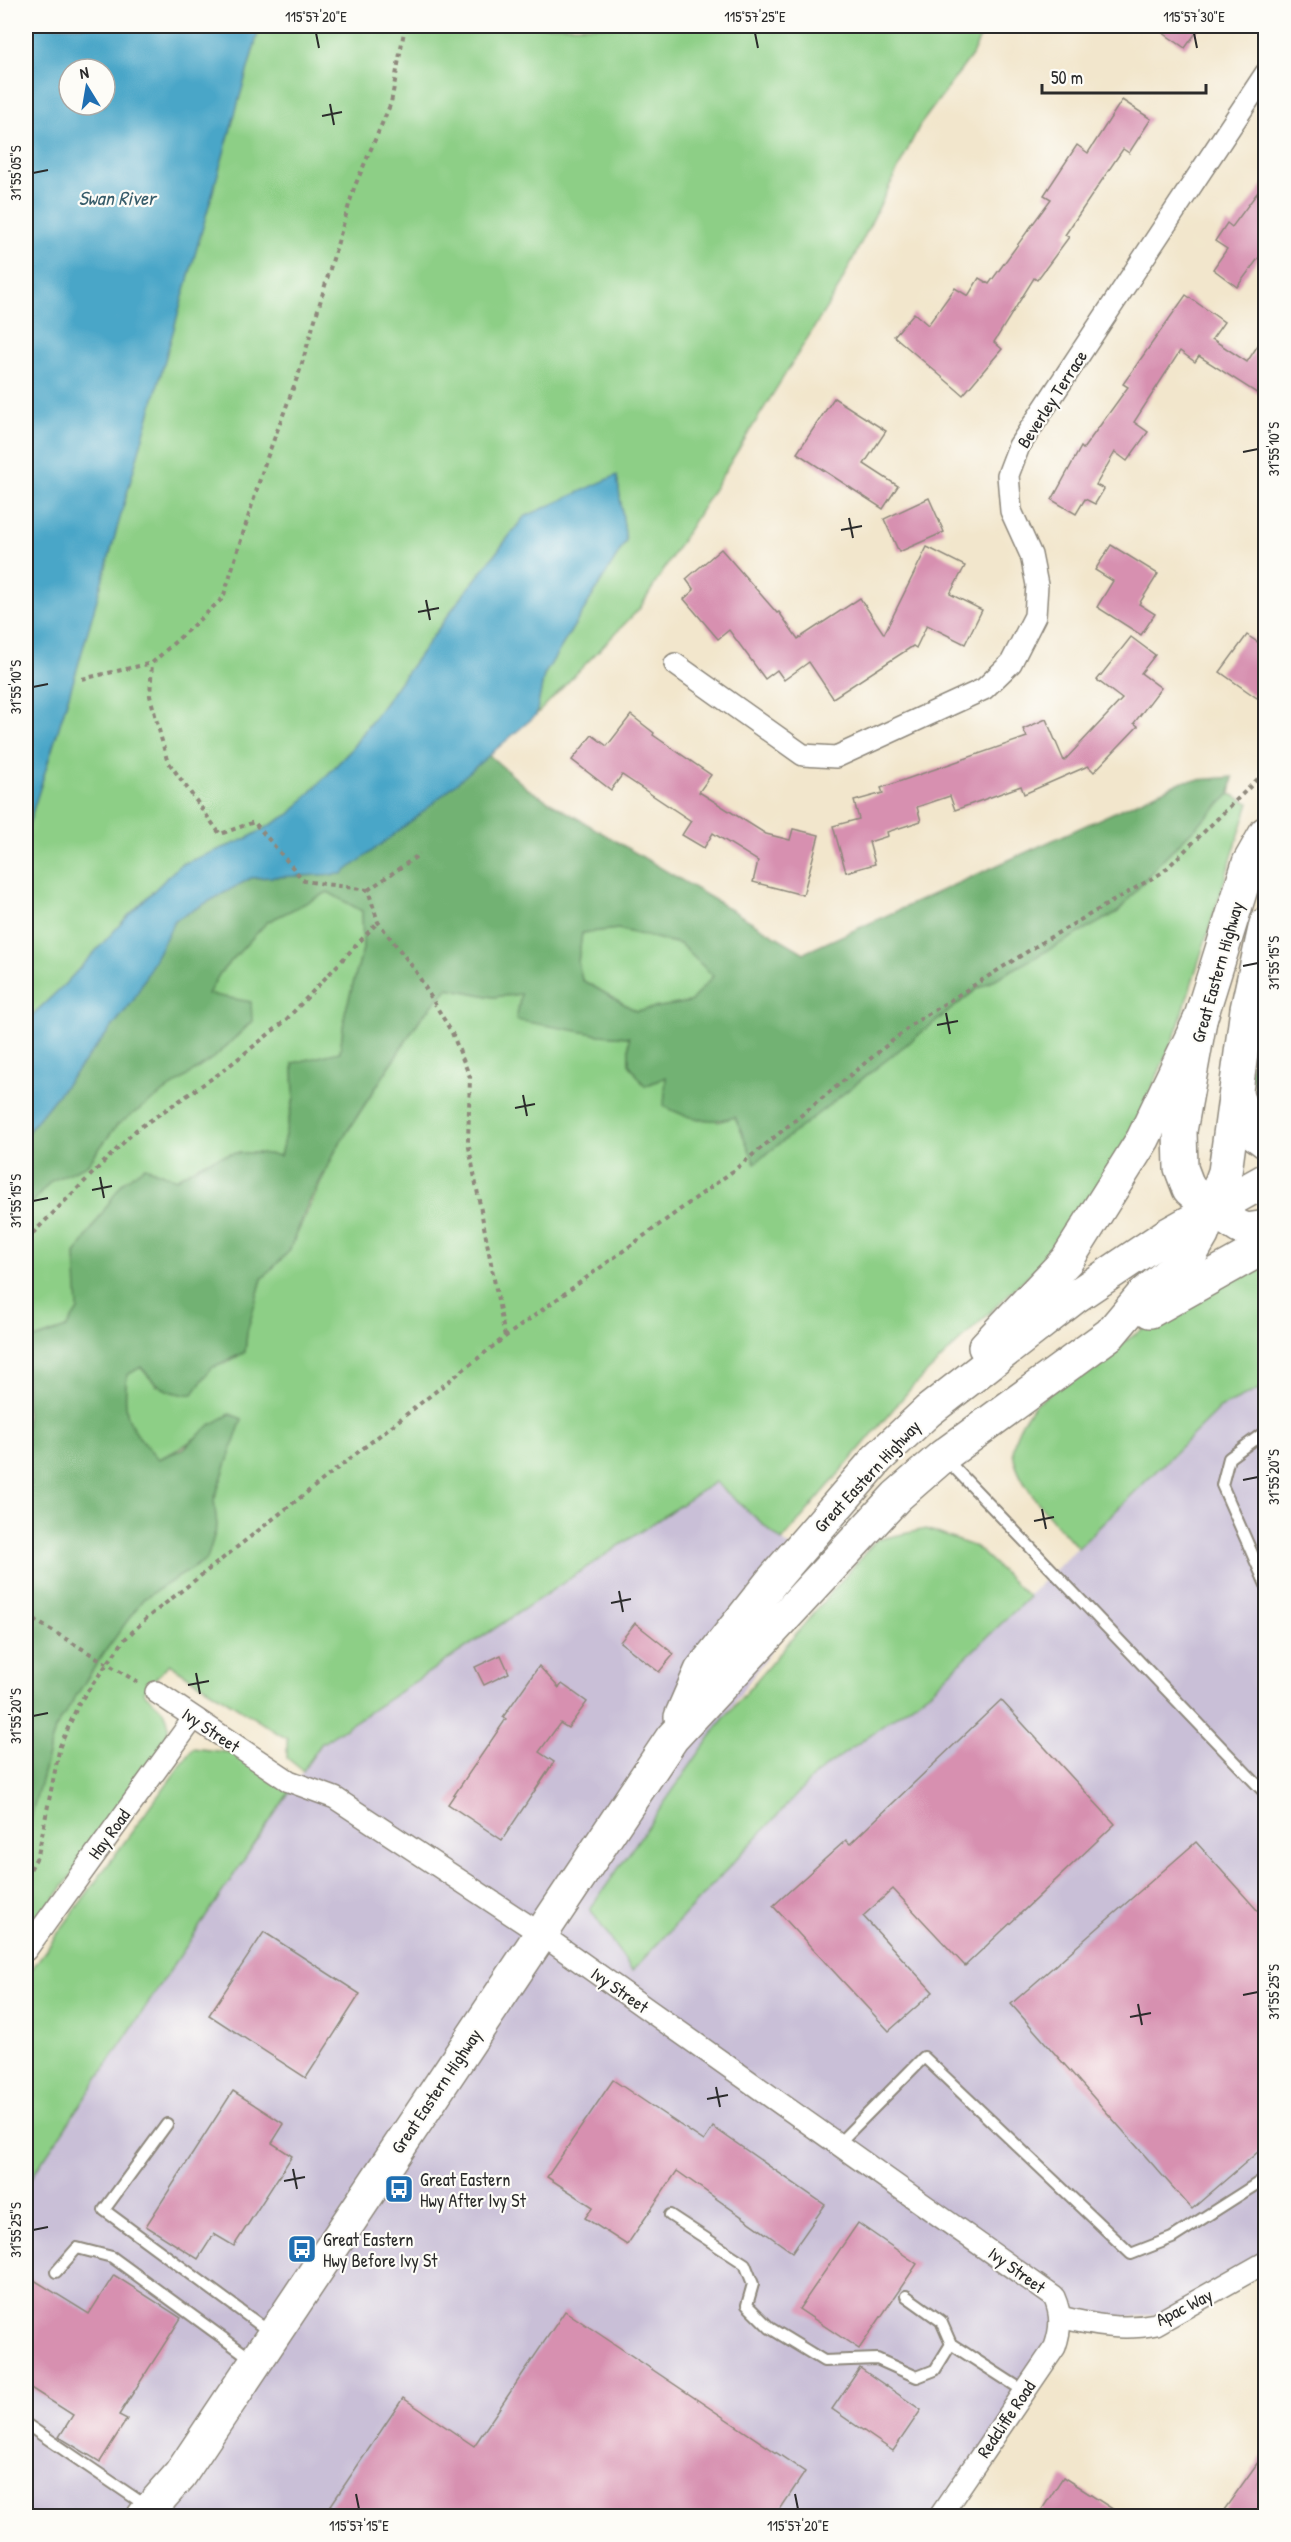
<svg xmlns="http://www.w3.org/2000/svg" width="1291" height="2542" font-family="'Patrick Hand',sans-serif">
	<style>
		.industrial { fill: #c9bfd7 }
		.green { fill: #8dcf86; stroke: #5c7d58; stroke-width: 1.5 }
		.forest { fill: #72b273; stroke: #4e6e4f; stroke-width: 1.5; fill-rule: evenodd }
		.water { fill: #4aa6c8; stroke: #3a687a; stroke-width: 1.5; fill-rule: evenodd }
		.building { fill: #d790b0 }
		.lines { fill: none; stroke-linecap: round; stroke-linejoin: round }
		.service-casing { stroke: #8e887c; stroke-width: 14 }
		.minor-casing { stroke: #8e887c; stroke-width: 24 }
		.trunk-casing { stroke: #8e887c; stroke-width: 36 }
		.path { stroke: #8e887c; stroke-width: 4; stroke-dasharray: 4.5 4.5; stroke-linecap: butt }
		.service { stroke: #fff; stroke-width: 10 }
		.minor { stroke: #fff; stroke-width: 21 }
		.trunk { stroke: #fff; stroke-width: 33 }
		.ticks { fill: none; stroke: #2b2b2b; stroke-width: 2 }
		.labels { text-anchor: middle; dominant-baseline: central; stroke-width: 4.5; stroke-linejoin: round; paint-order: stroke }
		.street-label { font-size: 18px; fill: #2b2b2b; stroke: #fdfcf7 }
		.poi-label { font-size: 18px; fill: #2b2b2b; stroke: #fdfcf7; text-anchor: start }
		.water-label { font-size: 20px; font-style: italic; fill: #375c6a; stroke: #fdfcf7 }
		.neatline { fill: none; stroke: #2b2b2b; stroke-width: 2 }
		.ticks-label { font-size: 15px; text-anchor: middle; fill: #2b2b2b }
	</style>
	<rect width="100%" height="100%" fill="#fdfcf7"/>
	<filter id="ink" filterUnits="userSpaceOnUse"><feTurbulence type="fractalNoise" baseFrequency=".0167" numOctaves="2"/><feDisplacementMap in="SourceGraphic" scale="12" xChannelSelector="R" yChannelSelector="G"/><feConvolveMatrix kernelMatrix="1 2 1 2 8 2 1 2 1" color-interpolation-filters="sRGB"/></filter>
	<filter id="wash" filterUnits="userSpaceOnUse"><feTurbulence type="fractalNoise" baseFrequency=".008" numOctaves="4" result="noise"/><feDisplacementMap in="SourceGraphic" scale="24" xChannelSelector="R" yChannelSelector="G"/><feGaussianBlur stdDeviation="1.35" result="paint"/><feColorMatrix in="noise" values="0 0 0 0 0 0 0 0 0 0 0 0 0 0 0 0 0 1.4 0 .05"/><feComposite in="paint" operator="in"/></filter>
	<g filter="url(#wash)">
		<rect width="100%" height="100%" fill="#f2e6cc"/>
		<polygon class="industrial" points="1265,1386 1265,2262 1179,2312 1083,2322 1060,2332 940,2516 26,2516 26,2186 321,1744 715,1481 823,1576 590,1909 632,1971 816,1774 932,1690 1220,1408"/>
		<g class="green">
			<polygon points="260,26 985,26 972,55 920,125 838,289 640,608 536,715 544,675 626,541 617,476 524,517 457,603 350,751 290,814 246,839 180,865 128,916 65,984 26,1021 26,833 77,669"/>
			<path d="M1230 794 1249 803 1177 1030 1128 1143 1061 1244 912 1387 782 1541 715 1482 321 1744 303 1771 287 1758V1739L169 1664 143 1692C171 1716 173 1718 162 1754L26 1936V1835L55 1729 92 1669 143 1599 207 1559 217 1526 214 1500 242 1419 230 1414C203 1429 187 1448 158 1459 129 1427 122 1419 127 1375L140 1367 157 1386 226 1363 245 1352 247 1330 262 1279 289 1251 337 1148 420 1019 448 988 493 997 521 994 517 1019 600 1035 629 1037V1064L645 1086 666 1077 718 1122 735 1117 755 1162 977 989 1118 912 1160 862Z"/>
			<path d="M328 892 362 911 363 949 345 1013 340 1052 293 1063 294 1098 280 1156C232 1148 216 1154 176 1179L145 1167 75 1254 79 1310 67 1328 26 1342V1210L51 1181 87 1165 117 1125 217 1055 252 1022 207 994 220 973 267 922Z"/>
			<polygon points="618,929 680,944 715,974 691,1002 636,1011 582,980 578,962 582,933"/>
			<path d="M1265 1261V1386L1220 1408 1078 1548C1058 1525 1020 1489 1014 1458 1010 1439 1024 1418 1035 1404L1179 1304Z"/>
			<polygon points="926,1529 976,1547 1029,1597 932,1690 816,1774 632,1971 590,1909 720,1723 876,1540"/>
			<polygon points="193,1748 233,1753 290,1791 26,2186 26,1977"/>
		</g>
		<g class="forest">
			<path d="M489 755 528 789 804 953 1183 781 1233 777 1230 794 1160 862 1118 912 977 989 755 1163 735 1117C708 1124 688 1119 664 1106L666 1077 645 1086 629 1064V1037L600 1035 516 1020 521 994 493 997 448 988 420 1019 337 1147 307 1207 289 1251 262 1279 247 1332 245 1352 211 1368 193 1394C168 1396 156 1385 141 1367L127 1375C122 1419 129 1427 158 1459L183 1449 210 1425 230 1414 242 1419 214 1500 217 1526 207 1559 143 1599 101 1657 55 1729 26 1835V1342L66 1328 78 1310 75 1254 122 1183 145 1167 176 1179C216 1154 232 1148 280 1156L294 1098 293 1063 340 1052 345 1013 363 949 362 911 328 892 267 922 220 973 208 994 251 1002 252 1021 217 1055 117 1125 87 1165 51 1181 26 1210V1134L133 1001 175 920 251 878 342 874ZM618 929 680 944 713 976 690 1002 636 1011 582 980 578 962 582 933Z"/>
			<polygon points="1265,998 1265,1105 1249,1074"/>
		</g>
		<g class="water">
			<path d="M26 26H260L77 669 26 833ZM69 69H105V105H69Z"/>
			<polygon points="617,475 626,541 544,675 536,715 418,816 342,874 251,878 175,920 133,1001 26,1134 26,1021 65,984 128,916 180,865 246,839 290,814 350,751 457,603 524,517"/>
		</g>
		<g id="blocks">
			<g class="building">
				<polygon points="1153,26 1201,26 1185,48"/>
				<polygon points="1122,100 1151,119 1129,153 1123,149 1065,235 1069,237 1037,280 1034,278 994,342 1002,349 963,395 894,336 914,313 928,325 955,288 968,296 979,278 989,284 1051,199 1044,195 1077,145 1088,153"/>
				<polygon points="1266,181 1266,248 1237,287 1213,269 1227,249 1215,241 1227,223 1232,227"/>
				<polygon points="1186,295 1224,322 1212,339 1247,362 1266,333 1266,399 1199,356 1195,362 1180,351 1134,422 1148,432 1127,461 1115,452 1096,485 1104,489 1095,504 1085,499 1076,514 1052,500 1081,447 1083,449 1128,387 1123,384"/>
				<polygon points="834,398 886,431 864,464 898,486 883,509 797,453"/>
				<polygon points="929,498 944,532 899,552 884,519"/>
				<polygon points="1111,545 1158,574 1139,604 1155,614 1141,635 1097,607 1113,581 1095,570"/>
				<polygon points="927,547 965,566 950,594 982,610 965,644 927,625 916,648 913,646 833,698 809,662 784,680 777,670 765,679 729,630 718,639 684,599 694,590 686,579 721,549 777,613 779,612 798,639 860,598 884,634"/>
				<polygon points="1247,635 1266,648 1266,686 1257,698 1220,672"/>
				<polygon points="1131,637 1155,655 1141,673 1161,688 1134,723 1138,726 1094,772 1088,766 1024,794 1021,786 955,810 950,796 917,807 921,821 887,832 888,836 869,842 875,864 846,872 833,826 859,819 854,801 883,793 881,788 1027,737 1023,729 1046,719 1064,761 1122,699 1097,680"/>
				<polygon points="631,715 654,733 653,735 711,775 699,792 766,834 790,840 793,829 819,835 803,895 753,882 758,861 713,833 704,848 682,835 691,821 622,775 611,790 572,760 592,735 607,746"/>
				<polygon points="635,1623 674,1654 659,1672 620,1642"/>
				<polygon points="501,1655 509,1673 484,1685 475,1667"/>
				<polygon points="539,1666 559,1688 562,1684 587,1702 568,1728 560,1723 539,1752 554,1762 502,1840 448,1804 506,1719 503,1717"/>
				<polygon points="1001,1700 1115,1824 965,1966 893,1889 863,1916 933,1992 889,2031 773,1906 846,1840 850,1844"/>
				<polygon points="1196,1842 1266,1920 1266,2145 1192,2209 1011,2004"/>
				<polygon points="264,1932 360,1994 306,2078 209,2015"/>
				<polygon points="613,2080 704,2141 713,2127 825,2205 792,2252 677,2171 627,2245 585,2218 593,2207 547,2177"/>
				<polygon points="233,2091 284,2124 272,2143 292,2156 234,2246 214,2234 198,2259 146,2226"/>
				<polygon points="858,2223 917,2264 859,2349 799,2309"/>
				<polygon points="26,2275 89,2314 114,2275 181,2318 119,2415 127,2419 100,2462 59,2437 73,2415 26,2385"/>
				<polygon points="565,2311 805,2472 775,2517 323,2517 403,2398 474,2446"/>
				<polygon points="860,2368 921,2410 893,2451 832,2409"/>
				<polygon points="1266,2451 1266,2517 1219,2517"/>
				<polygon points="1063,2477 1125,2517 1037,2517"/>
			</g>
		</g>
	</g>
	<g filter="url(#ink)">
		<use href="#blocks" fill-opacity="0" stroke="#8e887c" stroke-width="1.5"/>
		<g class="lines">
			<g class="service-casing">
				<g id="service">
					<polyline points="1266,1431 1229,1458 1222,1485 1266,1585"/>
					<polyline points="945,1458 1266,1794"/>
					<polyline points="167,2124 104,2210 271,2333"/>
					<polyline points="839,2143 924,2057 1131,2254 1172,2238 1266,2178"/>
					<polyline points="670,2215 745,2264 753,2284 747,2305 770,2328 824,2361 877,2359 917,2377 935,2370 951,2344"/>
					<polyline points="56,2272 77,2248 112,2257 253,2360"/>
					<polyline points="906,2296 941,2321 951,2344 1024,2391"/>
					<polyline points="26,2424 148,2507"/>
				</g>
			</g>
			<g class="minor-casing">
				<g id="minor">
					<polyline points="675,664 803,755 836,757 984,689 1011,663 1035,616 1037,585 1031,555 1011,511 1008,475 1019,446 1266,73"/>
					<path d="M156 1692 289 1781 335 1798 541 1934 1054 2297C1062 2315 1061 2329 1055 2347L940 2516"/>
					<polyline points="26,1950 193,1719"/>
					<path d="M1060 2317C1093 2325 1123 2331 1156 2324L1266 2262"/>
				</g>
			</g>
			<g class="trunk-casing">
				<g id="trunk">
					<polyline points="1266,833 1249,863 1200,1020 1180,1131 1181,1168 1189,1189 1213,1210 1239,1227 1247,1230 1266,1227"/>
					<polyline points="1236,1095 1249,1129 1266,1142"/>
					<polyline points="1150,1311 1266,1246"/>
					<polyline points="985,1347 1067,1260 1143,1139 1200,1020"/>
					<polyline points="681,1717 701,1671 772,1581 877,1459 928,1411 1076,1296 1167,1235 1266,1180"/>
					<polyline points="144,2516 180,2475 672,1738 897,1496 943,1456 1110,1334 1141,1297 1191,1254 1202,1235 1225,1172 1247,1009 1266,924"/>
				</g>
			</g>
			<g class="path">
				<polyline points="405,26 391,103 354,188 300,370 265,463 223,598 152,663 150,696 167,760 220,834 254,822 304,881 368,890 378,922 415,970 452,1033 470,1077 468,1142 505,1337"/>
				<polyline points="82,679 152,663"/>
				<polyline points="368,890 420,854"/>
				<polyline points="26,1240 136,1130 220,1073 284,1022 378,922"/>
				<polyline points="26,1615 139,1683"/>
				<polyline points="26,1877 38,1855 60,1746 79,1703 125,1639 148,1617 505,1337 733,1171 914,1023 1049,938 1163,872 1266,771"/>
			</g>
			<use href="#service" class="service"/>
			<use href="#minor" class="minor"/>
			<use href="#trunk" class="trunk"/>
		</g>
	</g>
	<path class="ticks" d="M316 33 319 48M755 33 758 48M1194 33 1197 48M330 104 334 125M322 116 342 112M33 173 48 170M1243 452 1258 449M849 518 853 538M841 530 862 526M426 600 430 620M418 612 439 608M33 687 48 684M1243 966 1258 963M946 1013 950 1034M937 1025 958 1021M523 1095 527 1116M515 1108 535 1104M100 1177 104 1198M92 1190 112 1186M33 1201 48 1198M1243 1480 1258 1477M1042 1509 1046 1529M1034 1521 1054 1517M619 1591 623 1612M611 1603 631 1599M196 1673 200 1694M188 1685 209 1681M33 1716 48 1713M1243 1995 1258 1992M1138 2004 1142 2025M1130 2017 1151 2013M716 2087 720 2107M707 2099 728 2095M293 2169 297 2189M284 2181 305 2177M33 2230 48 2227M356 2494 359 2509M795 2494 798 2509"/>
	<defs>
		<g id="bus-square" transform="scale(1.5)"><rect x="-9" y="-9" width="18" height="18" rx="4" fill="#1f6fb2" stroke="#fdfcf7"/><path d="M-5-6H5V4H4V6H2V4H-2V6H-4V4H-5ZM-3.5-4V0h7V-4ZM-3.5 1.2v1.5H-2V1.2ZM2 1.2v1.5H3.5V1.2Z" fill="#fff"/></g>
	</defs>
	<g fill-rule="evenodd">
		<use href="#bus-square" x="399" y="2189"/>
		<use href="#bus-square" x="302" y="2249"/>
	</g>
	<g class="labels">
		<g class="street-label">
			<text transform="translate(1052 399) rotate(-57)">Beverley Terrace</text>
			<text transform="translate(1217 972) rotate(-74)">Great Eastern Highway</text>
			<text transform="translate(867 1476) rotate(-47)">Great Eastern Highway</text>
			<text transform="translate(211 1730) rotate(34)">Ivy Street</text>
			<text transform="translate(109 1834) rotate(-54)">Hay Road</text>
			<text transform="translate(620 1990) rotate(35)">Ivy Street</text>
			<text transform="translate(436 2091) rotate(-56)">Great Eastern Highway</text>
			<text transform="translate(1017 2270) rotate(36)">Ivy Street</text>
			<text transform="translate(1184 2307) rotate(-27)">Apac Way</text>
			<text transform="translate(1006 2419) rotate(-56)">Redcliffe Road</text>
		</g>
		<g class="poi-label">
			<text x="420" y="2179">Great Eastern<tspan x="420" dy="21">Hwy After Ivy St</tspan></text>
			<text x="323" y="2239">Great Eastern<tspan x="323" dy="21">Hwy Before Ivy St</tspan></text>
		</g>
		<g class="water-label">
			<text x="117" y="197">Swan River</text>
		</g>
	</g>
	<rect width="1291" height="2542" fill="none" stroke="#fdfcf7" stroke-width="66"/>
	<g transform="translate(87 87) rotate(349)"><circle r="28" fill="#fdfcf7" stroke="#a9a8a5" stroke-width="1.5"/>
	<path d="M0-4.5L10 22L0 15L-10 22Z" fill="#1f6fb2"/>
	<text y="-9" font-size="16" font-weight="bold" text-anchor="middle" fill="#2b2b2b">N</text>
	</g>
	<path d="M1042 84v9h164v-9" fill="none" stroke="#2b2b2b" stroke-width="3"/>
	<text x="1051" y="84" font-size="18" fill="#2b2b2b" stroke="#fdfcf7" stroke-width="4.5" paint-order="stroke">50 m</text>
	<rect x="33" y="33" width="1225" height="2476" class="neatline"/>
	<g class="ticks-label">
		<text x="316" y="22">115°57'20"E</text>
		<text x="755" y="22">115°57'25"E</text>
		<text x="1194" y="22">115°57'30"E</text>
		<text transform="translate(16 173) rotate(-90)" y="5">31°55'05"S</text>
		<text transform="translate(1274 449) rotate(-90)" y="5">31°55'10"S</text>
		<text transform="translate(16 687) rotate(-90)" y="5">31°55'10"S</text>
		<text transform="translate(1274 963) rotate(-90)" y="5">31°55'15"S</text>
		<text transform="translate(16 1201) rotate(-90)" y="5">31°55'15"S</text>
		<text transform="translate(1274 1477) rotate(-90)" y="5">31°55'20"S</text>
		<text transform="translate(16 1716) rotate(-90)" y="5">31°55'20"S</text>
		<text transform="translate(1274 1992) rotate(-90)" y="5">31°55'25"S</text>
		<text transform="translate(16 2230) rotate(-90)" y="5">31°55'25"S</text>
		<text x="359" y="2531">115°57'15"E</text>
		<text x="798" y="2531">115°57'20"E</text>
	</g>
</svg>
